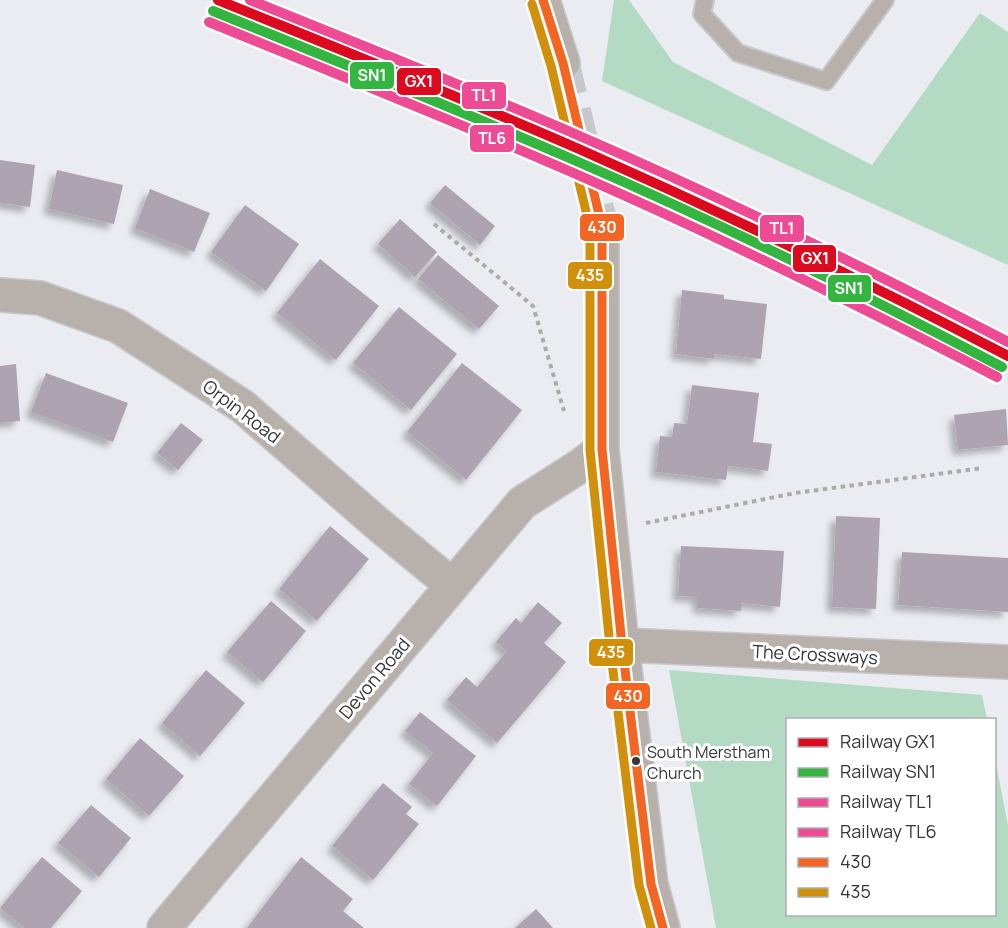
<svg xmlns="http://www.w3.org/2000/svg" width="1008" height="928" font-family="Manrope,sans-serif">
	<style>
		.green { fill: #b3dac3 }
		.building { fill: #ada3b1; filter: url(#shadow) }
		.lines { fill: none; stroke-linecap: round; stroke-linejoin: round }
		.tertiary-tunnel { stroke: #c7c8cd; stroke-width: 33; stroke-dasharray: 33 16; stroke-linecap: butt }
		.service-casing { stroke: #c7c8cc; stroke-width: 20 }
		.minor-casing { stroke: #c7c8cc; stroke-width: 36 }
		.tertiary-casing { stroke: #c7c8cc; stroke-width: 36 }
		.path { stroke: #afaaa6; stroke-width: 4; stroke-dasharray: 4.5 4.5; stroke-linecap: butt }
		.service { stroke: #b8b0aa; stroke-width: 16 }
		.minor { stroke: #b8b0aa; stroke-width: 33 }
		.tertiary { stroke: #b8b0aa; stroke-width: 33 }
		.bus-1-casing { stroke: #fff; stroke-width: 14 }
		.bus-2-casing { stroke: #fff; stroke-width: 14 }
		.bus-1 { stroke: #f26522; stroke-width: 9 }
		.bus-2 { stroke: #d0900c; stroke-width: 9 }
		.rail-1-casing { stroke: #fff; stroke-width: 15 }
		.rail-2-casing { stroke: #fff; stroke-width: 15 }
		.rail-3-casing { stroke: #fff; stroke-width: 15 }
		.rail-4-casing { stroke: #fff; stroke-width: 15 }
		.rail-1 { stroke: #dc0a1e; stroke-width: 10 }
		.rail-2 { stroke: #33b540; stroke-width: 10 }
		.rail-3 { stroke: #ee4b95; stroke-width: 10 }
		.rail-4 { stroke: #ee4b95; stroke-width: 10 }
		.bus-dot { fill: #35363a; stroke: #fff; stroke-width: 2 }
		.labels { text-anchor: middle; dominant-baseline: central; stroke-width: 6; stroke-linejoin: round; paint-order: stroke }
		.bus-label { font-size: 16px; fill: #35363a; stroke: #fff; text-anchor: start }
		.street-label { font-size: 18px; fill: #35363a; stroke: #fff }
		.line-badge { stroke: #fff; stroke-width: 2 }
		.badge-label { font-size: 16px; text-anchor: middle; font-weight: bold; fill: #fff }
	</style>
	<defs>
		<filter id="shadow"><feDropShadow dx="-5.5" dy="5.5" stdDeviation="3" flood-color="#0004"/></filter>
	</defs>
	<rect width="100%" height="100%" fill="#ebecf2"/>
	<g class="green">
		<polygon points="614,0 629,0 673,62 872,165 980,13 1008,32 1008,265 602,81"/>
		<polygon points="669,670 982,695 987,719 788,720 788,914 994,914 995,758 1008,826 1008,928 716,928"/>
	</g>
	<g class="building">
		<polygon points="0,160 35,165 30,207 0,203"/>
		<polygon points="57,170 123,185 114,224 49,209"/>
		<polygon points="445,185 495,226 480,245 430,203"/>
		<polygon points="150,189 210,213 194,252 135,228"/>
		<polygon points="245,205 299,244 266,291 211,252"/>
		<polygon points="400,219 437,252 415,277 378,244"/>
		<polygon points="438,255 499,306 479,329 418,279"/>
		<polygon points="320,259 379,306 336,360 277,313"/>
		<polygon points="682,290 724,295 724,299 767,304 761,359 714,354 714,359 676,354"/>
		<polygon points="399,307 457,354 411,410 353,363"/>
		<polygon points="462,363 522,410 466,480 407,432"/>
		<polygon points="16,364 20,421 0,423 0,366"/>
		<polygon points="46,373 128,403 113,442 31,412"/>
		<polygon points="692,385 759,393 753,442 772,444 768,471 728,466 726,480 656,472 660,436 672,437 674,423 687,424"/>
		<polygon points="1006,409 1008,445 958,450 954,415"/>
		<polygon points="181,423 203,440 178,470 157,453"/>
		<polygon points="836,516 880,518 876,609 832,607"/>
		<polygon points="330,526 369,559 317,621 279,589"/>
		<polygon points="681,546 784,551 780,607 741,603 741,611 698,608 698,597 678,596"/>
		<polygon points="902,552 1008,558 1008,612 898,605"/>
		<polygon points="271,601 306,631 263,682 227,652"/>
		<polygon points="538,602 562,623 544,643 566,662 497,743 447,700 466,677 477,687 507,651 496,642 516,618 521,623"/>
		<polygon points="206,670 245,703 200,756 162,723"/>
		<polygon points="420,712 476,756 437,806 409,784 433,753 405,731"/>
		<polygon points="140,738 184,776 149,816 106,779"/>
		<polygon points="383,783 412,807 406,814 419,824 373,880 332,846"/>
		<polygon points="91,805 131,838 99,877 58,843"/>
		<polygon points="42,857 82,891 51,928 24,928 0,908"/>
		<polygon points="301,857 353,899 343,911 364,928 247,928"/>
		<polygon points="536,909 553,928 515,928"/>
	</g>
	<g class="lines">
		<polyline class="tertiary-tunnel" points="563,63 602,227"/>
		<g class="service-casing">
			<polyline id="service" points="705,0 702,14 738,53 826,81 885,0"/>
		</g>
		<g class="minor-casing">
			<g id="minor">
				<polyline points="0,295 40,298 118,326 242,406 379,525 452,585"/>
				<polyline points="622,645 1008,662"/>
				<polyline points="164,928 522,503 580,466 602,449"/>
			</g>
		</g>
		<g class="tertiary-casing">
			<g id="tertiary">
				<polyline points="543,0 563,63"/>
				<polyline points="602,227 602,449 622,645 651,884 663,928"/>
			</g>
		</g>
		<g class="path">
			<polyline points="434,224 533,306 564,411"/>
			<polyline points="646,523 795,493 983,468"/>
		</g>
		<use href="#service" class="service"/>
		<use href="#minor" class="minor"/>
		<use href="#tertiary" class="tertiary"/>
		<g class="bus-1-casing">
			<polyline id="bus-1" points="543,0 563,63 602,227 602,449 622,645 651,884 663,928"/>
		</g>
		<g class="bus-2-casing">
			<polyline id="bus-2" points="532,4 551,66 590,228 590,450 610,646 639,885 651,928"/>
		</g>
		<use href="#bus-1" class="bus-1"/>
		<use href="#bus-2" class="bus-2"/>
		<g class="rail-1-casing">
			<path id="rail-1" d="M218 0C339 49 460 97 579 149 724 213 867 282 1008 356"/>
		</g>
		<g class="rail-2-casing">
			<path id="rail-2" d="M213 11C334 60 455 108 574 160 719 223 862 293 1002 367"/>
		</g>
		<g class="rail-3-casing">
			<path id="rail-3" d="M250 0C361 45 472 89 582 137 727 200 868 269 1008 342"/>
		</g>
		<g class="rail-4-casing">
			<path id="rail-4" d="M209 22C329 71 450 119 569 171 714 234 856 304 997 377"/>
		</g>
		<use href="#rail-1" class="rail-1"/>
		<use href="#rail-2" class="rail-2"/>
		<use href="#rail-3" class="rail-3"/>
		<use href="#rail-4" class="rail-4"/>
	</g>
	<circle class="bus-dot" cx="636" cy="761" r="5"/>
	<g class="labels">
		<g class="bus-label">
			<text x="647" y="752">South Merstham<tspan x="647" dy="21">Church</tspan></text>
		</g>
		<g class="street-label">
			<text transform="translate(242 411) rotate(37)">Orpin Road</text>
			<text transform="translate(815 654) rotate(3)">The Crossways</text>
			<text transform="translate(374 678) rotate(-50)">Devon Road</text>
		</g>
	</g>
	<g class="line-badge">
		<rect x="349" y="61" width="46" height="29" rx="6" fill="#33b540"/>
		<rect x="396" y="67" width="46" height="29" rx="6" fill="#dc0a1e"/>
		<rect x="461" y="81" width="46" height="29" rx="6" fill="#ee4b95"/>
		<rect x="469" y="124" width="46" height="29" rx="6" fill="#ee4b95"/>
		<rect x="579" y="213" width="46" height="29" rx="6" fill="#f26522"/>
		<rect x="759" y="214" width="46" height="29" rx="6" fill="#ee4b95"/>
		<rect x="792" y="244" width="45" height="29" rx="6" fill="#dc0a1e"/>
		<rect x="567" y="261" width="46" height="29" rx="6" fill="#d0900c"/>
		<rect x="827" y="274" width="45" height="29" rx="6" fill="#33b540"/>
		<rect x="588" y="638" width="46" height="29" rx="6" fill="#d0900c"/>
		<rect x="605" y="682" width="46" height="28" rx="6" fill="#f26522"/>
	</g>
	<g class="badge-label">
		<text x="372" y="81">SN1</text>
		<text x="419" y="87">GX1</text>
		<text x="484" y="101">TL1</text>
		<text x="492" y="144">TL6</text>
		<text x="602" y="233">430</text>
		<text x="782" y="234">TL1</text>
		<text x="815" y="264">GX1</text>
		<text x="590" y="281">435</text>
		<text x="849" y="294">SN1</text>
		<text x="611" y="658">435</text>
		<text x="628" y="702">430</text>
	</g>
	<rect x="786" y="718" width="210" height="198" fill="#ffffff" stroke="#aeafb0" stroke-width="1.5"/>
	<rect x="798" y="738" width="30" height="9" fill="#dc0a1e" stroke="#aeafb0" stroke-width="1.5"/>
	<text x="840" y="748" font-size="18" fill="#35363a">Railway GX1</text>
	<rect x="798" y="768" width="30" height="9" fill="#33b540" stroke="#aeafb0" stroke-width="1.5"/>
	<text x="840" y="778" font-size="18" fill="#35363a">Railway SN1</text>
	<rect x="798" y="798" width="30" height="9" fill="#ee4b95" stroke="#aeafb0" stroke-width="1.5"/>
	<text x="840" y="808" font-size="18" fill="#35363a">Railway TL1</text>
	<rect x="798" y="828" width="30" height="9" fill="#ee4b95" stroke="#aeafb0" stroke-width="1.5"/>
	<text x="840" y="838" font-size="18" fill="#35363a">Railway TL6</text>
	<rect x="798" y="858" width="30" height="9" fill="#f26522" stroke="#aeafb0" stroke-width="1.5"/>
	<text x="840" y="868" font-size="18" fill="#35363a">430</text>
	<rect x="798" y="888" width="30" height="9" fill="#d0900c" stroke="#aeafb0" stroke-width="1.5"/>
	<text x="840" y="898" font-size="18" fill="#35363a">435</text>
</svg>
